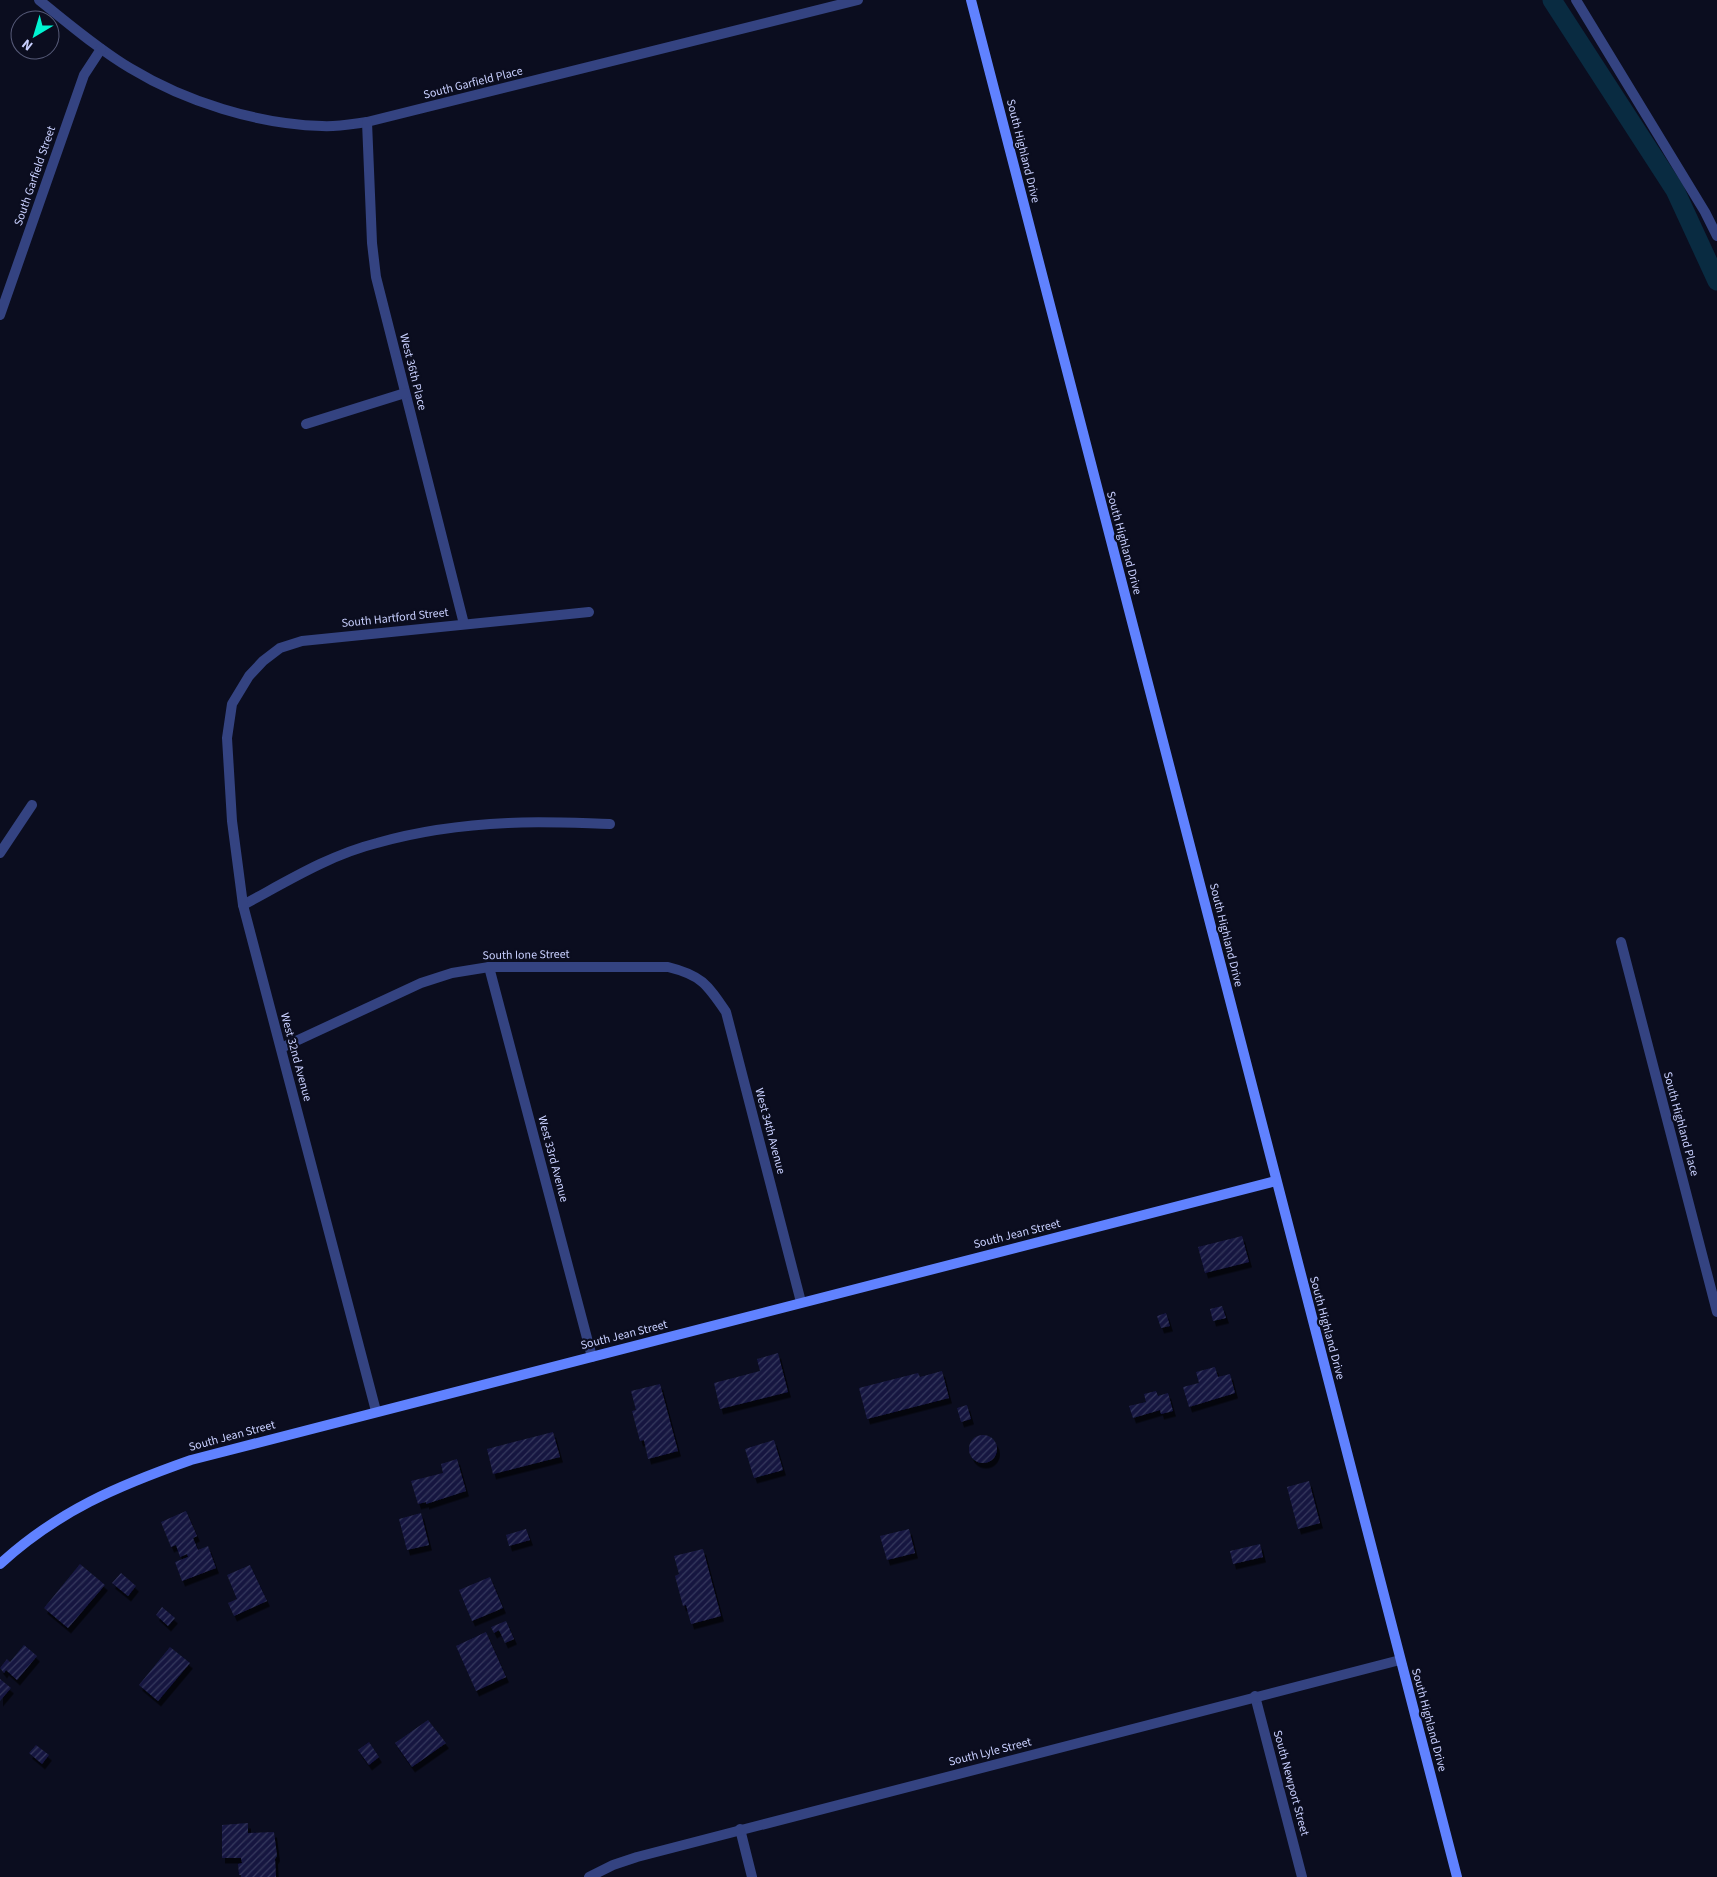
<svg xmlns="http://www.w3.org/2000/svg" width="1717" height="1877" font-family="'Source Sans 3',sans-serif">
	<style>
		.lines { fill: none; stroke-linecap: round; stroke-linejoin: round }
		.canal { stroke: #092b41; stroke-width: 19 }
		.building { fill: url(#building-hatch); filter: url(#shadow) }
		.lane { stroke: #344381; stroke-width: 10 }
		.street { stroke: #344381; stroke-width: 10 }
		.secondary { stroke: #6082ff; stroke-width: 10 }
		.labels { text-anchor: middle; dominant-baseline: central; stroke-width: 4.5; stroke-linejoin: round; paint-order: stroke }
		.street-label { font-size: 12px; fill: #c9d0ff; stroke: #0b0d1f }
	</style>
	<defs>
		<pattern id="building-hatch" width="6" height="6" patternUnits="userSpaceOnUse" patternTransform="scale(1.25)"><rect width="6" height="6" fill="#171841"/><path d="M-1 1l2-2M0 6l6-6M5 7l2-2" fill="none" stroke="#37395e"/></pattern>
		<filter id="shadow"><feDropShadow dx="3" dy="5.5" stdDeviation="0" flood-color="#0009"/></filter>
	</defs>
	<rect width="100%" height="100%" fill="#0b0d1f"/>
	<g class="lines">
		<polyline class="canal" points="1552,0 1675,190 1717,281"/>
	</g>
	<g class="building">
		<polygon points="1242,1236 1249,1262 1205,1273 1198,1247"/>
		<polygon points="1222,1306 1226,1318 1213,1321 1210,1309"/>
		<polygon points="1166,1313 1170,1326 1161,1328 1157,1316"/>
		<polygon points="778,1353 788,1392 720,1409 714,1383 760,1371 757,1359"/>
		<polygon points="1215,1367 1218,1377 1230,1374 1235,1393 1189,1407 1183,1387 1199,1383 1196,1372"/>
		<polygon points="942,1371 949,1398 867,1419 859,1388 918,1373 920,1377"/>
		<polygon points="660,1384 678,1451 648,1459 644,1440 640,1441 632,1411 636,1410 631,1391"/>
		<polygon points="1156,1391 1158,1396 1168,1393 1173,1411 1161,1414 1160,1410 1133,1418 1129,1406 1146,1402 1144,1394"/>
		<polygon points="967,1405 971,1419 961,1422 957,1408"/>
		<polygon points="553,1432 560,1457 493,1474 487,1449"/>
		<circle cx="983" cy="1449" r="14"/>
		<polygon points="774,1440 783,1470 754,1478 745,1449"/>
		<polygon points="457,1459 466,1491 426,1504 426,1502 418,1504 411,1481 443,1473 441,1464"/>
		<polygon points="1309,1481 1320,1523 1298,1529 1287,1487"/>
		<polygon points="186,1511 197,1536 193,1538 198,1550 208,1546 216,1568 182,1581 175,1562 188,1557 187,1554 180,1557 176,1545 171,1547 161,1522"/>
		<polygon points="421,1513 429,1545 407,1550 399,1519"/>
		<polygon points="526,1529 530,1540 509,1546 506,1535"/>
		<polygon points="909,1529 915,1553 887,1560 880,1536"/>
		<polygon points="1260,1544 1263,1557 1233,1564 1230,1551"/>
		<polygon points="703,1549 721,1616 691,1624 686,1605 683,1606 675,1576 679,1574 674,1556"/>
		<polygon points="80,1564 105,1585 68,1628 44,1608"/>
		<polygon points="250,1565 267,1601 234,1616 228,1603 237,1599 227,1575"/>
		<polygon points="121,1573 136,1586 128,1596 112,1583"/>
		<polygon points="490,1577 503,1608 472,1621 459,1590"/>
		<polygon points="162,1607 175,1618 168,1626 156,1615"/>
		<polygon points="506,1621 514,1639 505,1643 499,1630 494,1633 491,1627"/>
		<polygon points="486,1632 506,1677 476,1691 456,1646"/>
		<polygon points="24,1645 37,1656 17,1680 6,1670 4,1673 0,1668 7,1659 10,1662"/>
		<polygon points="170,1647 190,1663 158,1701 139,1685"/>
		<polygon points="0,1679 11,1688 0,1701"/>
		<polygon points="428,1720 446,1743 412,1767 395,1743"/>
		<polygon points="369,1742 379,1757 369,1765 358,1750"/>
		<polygon points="36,1745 49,1755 42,1764 29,1753"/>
		<polygon points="248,1823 248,1833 274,1832 277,1856 275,1859 276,1877 241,1877 241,1875 239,1875 238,1864 242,1863 241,1858 222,1858 222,1825"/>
	</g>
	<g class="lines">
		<polyline class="lane" points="1576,0 1705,212 1717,236"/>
		<g class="street">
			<path d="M39 0C68 23 98 49 130 68 186 102 257 124 322 126 336 127 352 124 367 122L858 0"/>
			<polyline points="367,122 372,243 376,277 464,624"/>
			<polyline points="0,315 84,75 101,49"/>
			<polyline points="306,424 405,393"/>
			<polyline points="0,853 32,805"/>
			<path d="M243 905C286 882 329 855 377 843 419 831 464 825 508 823 542 821 576 823 610 824"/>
			<polyline points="1621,942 1717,1312"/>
			<polyline points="489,967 592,1357"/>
			<path d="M281 1048 421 983 452 973 489 967H668C701 975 707 984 726 1012L801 1302"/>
			<polyline points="376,1411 243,905 232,821 227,738 232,704 249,676 263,661 280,648 302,641 589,612"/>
			<polyline points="1255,1696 1302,1877"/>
			<polyline points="740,1829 752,1877"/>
			<polyline points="589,1877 613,1865 637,1857 1400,1660"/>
		</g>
		<g class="secondary">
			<polyline points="971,0 1457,1877"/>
			<path d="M0 1564C58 1511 117 1486 191 1460L1276 1181"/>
		</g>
	</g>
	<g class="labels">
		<g class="street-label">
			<text transform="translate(473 83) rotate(-14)">South Garfield Place</text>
			<text transform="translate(1023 151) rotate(76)">South Highland Drive</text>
			<text transform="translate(35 176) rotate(-71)">South Garfield Street</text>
			<text transform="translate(413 372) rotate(76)">West 36th Place</text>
			<text transform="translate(1124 543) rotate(75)">South Highland Drive</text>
			<text transform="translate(395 618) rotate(-6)">South Hartford Street</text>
			<text transform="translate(1226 935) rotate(76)">South Highland Drive</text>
			<text transform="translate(526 955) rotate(-1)">South Ione Street</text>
			<text transform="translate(296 1057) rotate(75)">West 32nd Avenue</text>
			<text transform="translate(1681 1124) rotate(75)">South Highland Place</text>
			<text transform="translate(770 1131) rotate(75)">West 34th Avenue</text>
			<text transform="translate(553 1159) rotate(75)">West 33rd Avenue</text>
			<text transform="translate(1017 1234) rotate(-14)">South Jean Street</text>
			<text transform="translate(1327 1328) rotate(75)">South Highland Drive</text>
			<text transform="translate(624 1335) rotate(-14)">South Jean Street</text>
			<text transform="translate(232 1436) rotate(-15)">South Jean Street</text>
			<text transform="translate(1429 1720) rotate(75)">South Highland Drive</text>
			<text transform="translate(990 1752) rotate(-14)">South Lyle Street</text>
			<text transform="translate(1291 1783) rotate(75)">South Newport Street</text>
		</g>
	</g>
	<g transform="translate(35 35) rotate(218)"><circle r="24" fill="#0b0d1f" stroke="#575b79"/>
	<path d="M0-4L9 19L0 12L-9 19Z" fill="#00f4d2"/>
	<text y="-8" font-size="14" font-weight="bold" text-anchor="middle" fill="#c9d0ff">N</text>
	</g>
</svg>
